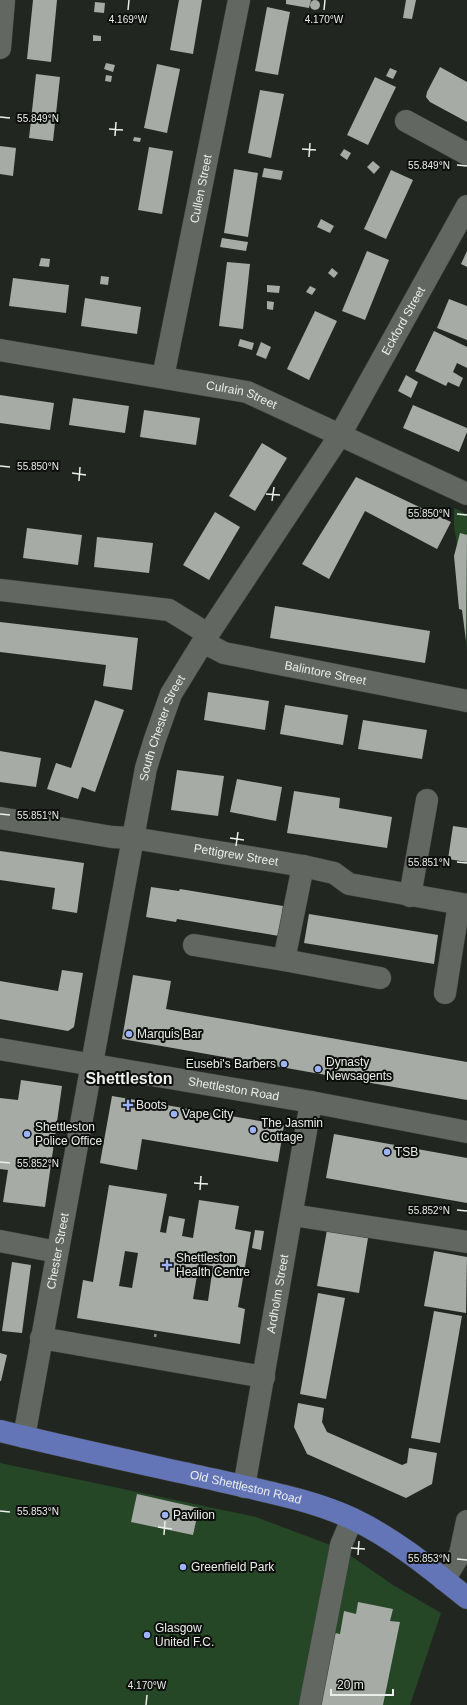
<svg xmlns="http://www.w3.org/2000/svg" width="467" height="1705" font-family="Arial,sans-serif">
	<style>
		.green { fill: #254726 }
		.building { fill: #a6aba6; fill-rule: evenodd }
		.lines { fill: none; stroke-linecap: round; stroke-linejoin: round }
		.minor-casing { stroke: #3c403c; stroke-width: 23 }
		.major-casing { stroke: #3c403c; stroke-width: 23 }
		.path { stroke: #8d908c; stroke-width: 2.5; stroke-dasharray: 3 3; stroke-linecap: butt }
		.minor { stroke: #626762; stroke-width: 22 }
		.major { stroke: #6375b7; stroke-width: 22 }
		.ticks { fill: none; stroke: #ebeeeb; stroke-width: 1.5 }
		.poi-dot { fill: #9db4fd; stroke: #0c0e0c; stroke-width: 1.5 }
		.labels { text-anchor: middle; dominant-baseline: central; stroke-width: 4; stroke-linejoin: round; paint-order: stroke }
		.street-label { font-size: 12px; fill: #ebeeeb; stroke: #0c0e0c }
		.poi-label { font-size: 12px; fill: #ebeeeb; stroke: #0c0e0c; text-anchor: start }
		.district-label { font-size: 16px; font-weight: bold; fill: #ebeeeb; stroke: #0c0e0c }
		.ticks-label { font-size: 10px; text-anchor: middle; fill: #ebeeeb; stroke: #0c0e0c; stroke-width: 4; stroke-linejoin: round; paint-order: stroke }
	</style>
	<rect width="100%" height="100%" fill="#222621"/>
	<g class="green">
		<polygon points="454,508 467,514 467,650 457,545 454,526"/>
		<polygon points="0,1463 256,1517 341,1549 393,1585 441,1613 410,1705 0,1705"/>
	</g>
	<g class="building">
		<polygon points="33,0 57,0 51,62 27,59"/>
		<polygon points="179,0 202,0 193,54 170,50"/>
		<polygon points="286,0 311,0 309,8 286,4"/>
		<polygon points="406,0 416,0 412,19 403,18"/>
		<circle cx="315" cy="5" r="5"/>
		<polygon points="95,2 105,3 104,13 94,12"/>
		<polygon points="267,7 290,12 278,75 255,71"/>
		<polygon points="93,35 101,36 101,41 93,41"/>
		<polygon points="106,63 115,65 113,72 104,69"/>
		<polygon points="157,64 180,69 167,133 144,128"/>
		<polygon points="440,67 467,82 467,122 430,102 426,97 427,92"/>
		<polygon points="390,68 397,71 393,79 386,76"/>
		<polygon points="36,74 60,77 53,141 29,138"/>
		<polygon points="106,75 112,76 111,82 105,81"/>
		<polygon points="375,77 396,87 368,145 347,135"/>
		<polygon points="260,90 284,94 271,158 248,153"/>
		<polygon points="134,137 141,138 140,142 133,141"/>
		<polygon points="0,146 16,148 13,176 0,174"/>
		<polygon points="149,147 173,151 162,214 138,210"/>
		<polygon points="344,149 351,153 347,160 340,155"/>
		<polygon points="373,161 380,167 374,174 367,167"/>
		<polygon points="264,168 283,171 281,180 262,177"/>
		<polygon points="234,169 258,173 248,237 224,233"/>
		<polygon points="391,170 413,180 386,239 364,229"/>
		<polygon points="321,219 334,226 330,233 317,227"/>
		<polygon points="222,238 248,242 246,251 220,247"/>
		<polygon points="367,251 389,260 365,320 342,311"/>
		<polygon points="467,251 467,267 461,264"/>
		<polygon points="41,258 50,259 49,267 39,266"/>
		<polygon points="227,262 250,264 243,329 219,326"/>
		<polygon points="332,268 338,273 334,278 328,273"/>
		<polygon points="101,276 109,277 108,285 100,284"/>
		<polygon points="13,278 69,285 66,313 9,306"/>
		<polygon points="267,285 280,286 279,293 267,292"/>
		<polygon points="310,286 316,289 312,295 306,292"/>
		<polygon points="85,298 141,307 137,334 81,326"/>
		<polygon points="449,299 467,306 467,340 437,328"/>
		<polygon points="267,301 274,302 273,310 267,309"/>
		<polygon points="315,311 337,321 309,380 287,369"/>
		<polygon points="434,331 467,347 467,368 457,363 453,372 463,378 459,387 448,382 446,386 415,371"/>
		<polygon points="240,339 254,343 252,350 238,346"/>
		<polygon points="261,342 271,347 266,359 256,355"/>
		<polygon points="406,375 418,382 411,398 398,391"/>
		<polygon points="0,395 54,403 50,430 0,423"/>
		<polygon points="73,398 129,406 125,433 69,425"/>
		<polygon points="413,405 467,428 467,432 459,452 403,428"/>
		<polygon points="144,410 200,418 196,445 140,437"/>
		<polygon points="262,443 287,458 255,511 229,496"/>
		<polygon points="356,477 451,522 437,549 365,511 329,579 302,564"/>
		<polygon points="215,512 240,527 209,580 183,565"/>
		<polygon points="27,528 82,535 78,565 23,558"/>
		<polygon points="460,533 467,535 466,641 462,610 459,609 454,556"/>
		<polygon points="97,537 153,543 149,573 94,567"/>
		<polygon points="275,606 430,631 425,663 270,638"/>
		<polygon points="0,622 138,638 132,690 103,686 106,665 0,652"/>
		<polygon points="208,692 269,701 265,730 204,720"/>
		<polygon points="95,700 124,710 95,792 82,787 78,799 47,789 56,763 71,768"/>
		<polygon points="285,705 348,715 343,745 280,734"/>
		<polygon points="363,720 427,730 422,759 358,749"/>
		<polygon points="0,751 41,758 36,787 0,782"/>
		<polygon points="177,770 224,776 218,816 171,810"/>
		<polygon points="237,779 282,787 276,821 230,812"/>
		<polygon points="294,791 340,798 339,808 392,817 387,848 287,833"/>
		<polygon points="453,826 467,828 467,862 448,859"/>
		<polygon points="0,851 84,863 77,913 52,909 55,888 0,880"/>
		<polygon points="151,887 179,891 180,889 283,906 279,936 177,919 176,922 146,917"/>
		<polygon points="309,914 438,935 434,964 304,943"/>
		<polygon points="62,970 83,973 74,1027 68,1031 0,1019 0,981 58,991"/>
		<polygon points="133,975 171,981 166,1009 467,1062 467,1100 122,1039"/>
		<polygon points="21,1080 62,1086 45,1207 3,1202 8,1170 0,1169 0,1098 18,1100"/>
		<polygon points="112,1096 284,1125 278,1162 142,1139 137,1170 100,1163"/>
		<polygon points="334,1134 467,1158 467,1203 326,1178"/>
		<path d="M109 1185 167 1194 160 1232 166 1233 169 1216 185 1219 182 1236 193 1238 199 1200 239 1206 235 1229 251 1232 238 1307 245 1309 240 1344 77 1318 83 1280 93 1282ZM125 1251 138 1253 132 1288 119 1286ZM199 1264 213 1266 208 1301 193 1299Z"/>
		<polygon points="255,1230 264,1231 261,1250 252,1248"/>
		<polygon points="327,1230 368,1238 359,1293 317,1286"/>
		<polygon points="434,1251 467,1257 466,1313 424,1306"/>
		<polygon points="12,1262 31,1265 22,1333 2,1331"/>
		<polygon points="318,1293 345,1298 326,1399 300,1394"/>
		<polygon points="434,1311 462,1316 440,1443 411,1438"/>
		<polygon points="0,1353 7,1355 1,1381 0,1381"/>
		<polygon points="298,1403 324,1408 322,1422 327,1432 402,1465 407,1463 409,1448 437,1453 432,1484 406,1498 307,1454 294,1427"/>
		<polygon points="137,1494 199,1508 193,1535 131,1522"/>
		<polygon points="358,1602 393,1609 390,1621 400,1622 383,1705 315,1705 330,1632 340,1634 344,1611 356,1614"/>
	</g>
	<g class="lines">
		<g class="minor-casing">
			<g id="minor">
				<polyline points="0,48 4,0"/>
				<polyline points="406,121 467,154"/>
				<path id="s1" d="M0 350 247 392 467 494"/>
				<path id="s2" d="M163 377 239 0"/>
				<polyline points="0,590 169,610 208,634"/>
				<path id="s3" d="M203 642 224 653 467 701"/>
				<path id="s4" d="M0 818 112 837 133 838 303 866 334 873 349 884 467 905"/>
				<polyline points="410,896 427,800"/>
				<polyline points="194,945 284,960 303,866"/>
				<polyline points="284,960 380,978"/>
				<polyline points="445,993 459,904"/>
				<path id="s5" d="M0 1049 311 1102 467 1132"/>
				<polyline points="292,1215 467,1242"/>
				<polyline points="0,1241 57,1252"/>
				<polyline points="41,1338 264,1377"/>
				<path id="s6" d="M24 1437 133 838 146 768 155 739 171 694 203 642 340 435 467 206"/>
				<path id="s7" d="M244 1487 311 1102"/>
				<polyline points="444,1580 460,1554 467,1521"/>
				<polyline points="310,1705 341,1545 352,1519"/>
			</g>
		</g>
		<g class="major-casing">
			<g id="major">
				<path id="s8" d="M0 1431C72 1449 144 1464 216 1480 262 1491 310 1499 353 1519 395 1539 431 1569 467 1598"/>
			</g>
		</g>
		<polyline class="path" points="155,1337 156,1331"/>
		<use href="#minor" class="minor"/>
		<use href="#major" class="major"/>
	</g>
	<path class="ticks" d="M128 10 129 0M324 10 325 0M0 117 10 118M109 129 123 130M115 136 116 122M302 149 316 150M309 157 310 143M457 165 467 166M0 466 10 467M72 473 86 475M79 481 80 467M266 494 280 495M272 501 274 487M457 514 467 515M0 814 10 815M230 838 244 840M236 846 238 832M457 862 467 863M0 1162 10 1163M194 1183 208 1184M200 1190 201 1176M457 1210 467 1211M0 1511 10 1512M158 1527 172 1529M164 1535 165 1521M351 1548 365 1549M358 1555 359 1541M457 1559 467 1560M146 1705 147 1695"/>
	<g class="poi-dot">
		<circle cx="129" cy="1034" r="4"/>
		<circle cx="284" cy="1064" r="4"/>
		<circle cx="318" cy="1069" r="4"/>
		<path d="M126 1099h4v4h4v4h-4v4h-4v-4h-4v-4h4z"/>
		<circle cx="174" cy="1114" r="4"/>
		<circle cx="253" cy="1130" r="4"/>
		<circle cx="27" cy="1134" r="4"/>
		<circle cx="387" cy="1152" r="4"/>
		<path d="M165 1259h4v4h4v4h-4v4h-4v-4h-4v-4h4z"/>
		<circle cx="165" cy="1515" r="4"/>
		<circle cx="183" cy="1567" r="4"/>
		<circle cx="147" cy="1635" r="4"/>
	</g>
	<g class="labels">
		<g class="street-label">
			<text stroke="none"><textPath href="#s2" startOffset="192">Cullen Street</textPath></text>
			<text stroke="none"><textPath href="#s6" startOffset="1198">Eckford Street</textPath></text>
			<text stroke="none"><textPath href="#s1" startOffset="246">Culrain Street</textPath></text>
			<text stroke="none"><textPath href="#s3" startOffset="127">Balintore Street</textPath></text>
			<text stroke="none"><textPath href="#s6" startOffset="723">South Chester Street</textPath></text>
			<text stroke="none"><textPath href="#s4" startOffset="239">Pettigrew Street</textPath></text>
			<text stroke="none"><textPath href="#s5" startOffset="237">Shettleston Road</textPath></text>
			<text stroke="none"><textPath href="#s6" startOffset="189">Chester Street</textPath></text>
			<text stroke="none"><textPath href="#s7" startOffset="196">Ardholm Street</textPath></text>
			<text stroke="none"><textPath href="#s8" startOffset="252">Old Shettleston Road</textPath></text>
		</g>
		<g class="poi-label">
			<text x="137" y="1034">Marquis Bar</text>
			<text x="326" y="1062">Dynasty<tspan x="326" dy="14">Newsagents</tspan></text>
			<text x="276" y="1064" text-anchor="end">Eusebi's Barbers</text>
			<text x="136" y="1105">Boots</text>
			<text x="182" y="1114">Vape City</text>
			<text x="261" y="1123">The Jasmin<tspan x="261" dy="14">Cottage</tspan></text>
			<text x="35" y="1127">Shettleston<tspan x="35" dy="14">Police Office</tspan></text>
			<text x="395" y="1152">TSB</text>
			<text x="176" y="1258">Shettleston<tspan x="176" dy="14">Health Centre</tspan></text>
			<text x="173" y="1515">Pavilion</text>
			<text x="191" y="1567">Greenfield Park</text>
			<text x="155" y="1628">Glasgow<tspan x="155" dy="14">United F.C.</tspan></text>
		</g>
		<g class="district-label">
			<text x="129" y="1078">Shettleston</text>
		</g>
	</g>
	<g class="ticks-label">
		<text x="128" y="23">4.169°W</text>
		<text x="324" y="23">4.170°W</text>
		<text x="38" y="122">55.849°N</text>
		<text x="429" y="169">55.849°N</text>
		<text x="38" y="470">55.850°N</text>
		<text x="429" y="517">55.850°N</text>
		<text x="38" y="819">55.851°N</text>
		<text x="429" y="866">55.851°N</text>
		<text x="38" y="1167">55.852°N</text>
		<text x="429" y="1214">55.852°N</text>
		<text x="38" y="1515">55.853°N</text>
		<text x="429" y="1562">55.853°N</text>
		<text x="147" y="1689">4.170°W</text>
	</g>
	<path d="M331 1689v6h62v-6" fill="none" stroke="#ebeeeb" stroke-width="2"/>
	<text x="337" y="1689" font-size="12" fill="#ebeeeb" stroke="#0c0e0c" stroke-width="3" paint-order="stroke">20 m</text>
</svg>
